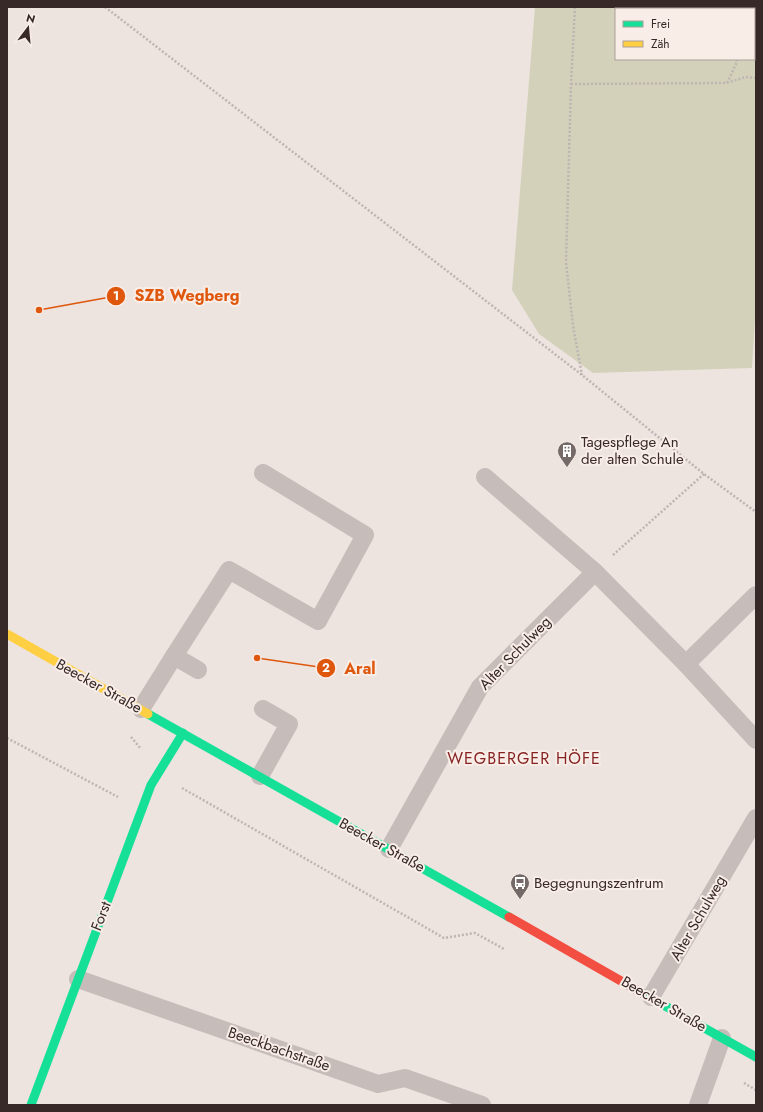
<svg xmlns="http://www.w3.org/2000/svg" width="763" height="1112" font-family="Jost,sans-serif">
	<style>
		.green { fill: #d3d1ba; fill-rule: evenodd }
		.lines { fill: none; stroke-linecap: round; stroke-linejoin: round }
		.path { stroke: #beb4b2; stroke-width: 2.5; stroke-dasharray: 2 2; stroke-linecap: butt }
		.lane { stroke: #c6bcb9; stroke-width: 18 }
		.fast { stroke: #16e098; stroke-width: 9 }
		.slow { stroke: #ffcf43; stroke-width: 9 }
		.jam { stroke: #f24e42; stroke-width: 9 }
		.labels { text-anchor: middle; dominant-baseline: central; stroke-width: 4; stroke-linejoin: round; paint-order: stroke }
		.poi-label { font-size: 15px; fill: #362928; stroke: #f9ede7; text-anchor: start }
		.street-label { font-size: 15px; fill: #362928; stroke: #f9ede7 }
		.neighbourhood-label { font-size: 16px; letter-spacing: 1px; fill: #852221; stroke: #f9ede7 }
		.leader { fill: none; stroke: #df570d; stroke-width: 1.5 }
		.callout-dot { fill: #df570d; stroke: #f9ede7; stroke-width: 1.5 }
		.mark-label { font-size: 12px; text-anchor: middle; font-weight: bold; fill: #fff }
		.callout-label { font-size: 16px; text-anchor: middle; font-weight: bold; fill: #df570d; stroke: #f9ede7; stroke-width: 4; stroke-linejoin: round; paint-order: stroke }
	</style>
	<rect width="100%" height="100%" fill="#ede4e0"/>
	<path class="green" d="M535 7H756V304L752 368 593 373 539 334 512 290ZM616 9H754V59H616Z"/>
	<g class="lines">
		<g class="path">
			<polyline points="105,7 582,375 704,474 756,512"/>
			<polyline points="575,7 571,84 566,262 573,326 582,375"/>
			<polyline points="736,9 736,7"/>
			<polyline points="727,83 737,62 737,59"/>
			<polyline points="571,84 726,83 746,77 756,78"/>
			<polyline points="613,555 704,474"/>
			<polyline points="131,737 141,749"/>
			<polyline points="7,738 118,797"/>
			<polyline points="182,788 444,938 475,933 504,949"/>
			<polyline points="744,1083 756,1090"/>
		</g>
		<g class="lane">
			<polyline points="485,477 595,572 686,664 756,740"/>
			<polyline points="174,656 229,570 318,621 365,535 263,473"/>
			<polyline points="686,664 756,595"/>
			<polyline points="141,709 174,656 198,670"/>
			<polyline points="260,776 289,724 263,709"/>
			<polyline points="389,849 480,687 595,572"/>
			<polyline points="78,979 378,1084 405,1078 482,1105"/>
			<polyline points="651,997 756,818"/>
			<polyline points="698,1105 722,1038"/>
		</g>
		<g class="fast">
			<polyline points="148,714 509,917"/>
			<polyline points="642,993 756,1057"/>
			<polyline points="31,1105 151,785 183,733"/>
		</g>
		<polyline class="slow" points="7,634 148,714"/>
		<polyline class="jam" points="509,917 642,993"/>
	</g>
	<defs>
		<g id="building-pin" transform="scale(1)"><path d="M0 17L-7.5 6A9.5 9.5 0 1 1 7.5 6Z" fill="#766a68" stroke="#f9ede7"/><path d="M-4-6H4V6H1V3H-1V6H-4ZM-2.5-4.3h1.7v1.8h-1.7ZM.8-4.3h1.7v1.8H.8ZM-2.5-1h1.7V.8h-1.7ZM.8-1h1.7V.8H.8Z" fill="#fff"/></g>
		<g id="bus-pin" transform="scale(1)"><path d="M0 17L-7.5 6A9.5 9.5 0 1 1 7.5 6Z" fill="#766a68" stroke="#f9ede7"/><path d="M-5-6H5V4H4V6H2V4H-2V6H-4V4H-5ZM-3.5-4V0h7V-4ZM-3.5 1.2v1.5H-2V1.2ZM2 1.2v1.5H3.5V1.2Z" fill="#fff"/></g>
	</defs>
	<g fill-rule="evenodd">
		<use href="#building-pin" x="567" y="451"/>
		<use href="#bus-pin" x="520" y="883"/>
	</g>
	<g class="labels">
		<g class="poi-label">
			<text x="581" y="442">Tagespflege An<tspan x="581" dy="17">der alten Schule</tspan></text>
			<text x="534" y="883">Begegnungszentrum</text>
		</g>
		<g class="street-label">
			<text transform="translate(515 653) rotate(-46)">Alter Schulweg</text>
			<text transform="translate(99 686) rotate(29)">Beecker Straße</text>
			<text transform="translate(382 845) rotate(29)">Beecker Straße</text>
			<text transform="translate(101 916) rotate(-69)">Forst</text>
			<text transform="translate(698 918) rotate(-60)">Alter Schulweg</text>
			<text transform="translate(664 1004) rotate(30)">Beecker Straße</text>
			<text transform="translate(279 1049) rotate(19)">Beeckbachstraße</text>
		</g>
		<g class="neighbourhood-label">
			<text x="524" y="758">WEGBERGER HÖFE</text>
		</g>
	</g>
	<path class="leader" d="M39 310L116 296M257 658L326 668"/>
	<g class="callout-dot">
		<circle cx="39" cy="310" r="4"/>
		<circle cx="257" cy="658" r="4"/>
		<circle cx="116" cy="296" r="10"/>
		<circle cx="326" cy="668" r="10"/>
	</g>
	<g class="mark-label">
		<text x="116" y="300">1</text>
		<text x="326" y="672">2</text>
	</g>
	<g class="callout-label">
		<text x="187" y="301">SZB Wegberg</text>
		<text x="360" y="674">Aral</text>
	</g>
	<rect width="763" height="1112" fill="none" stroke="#362928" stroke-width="16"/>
	<rect x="615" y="8" width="140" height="52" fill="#f9ede7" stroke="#ab9f9b"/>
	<rect x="623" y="21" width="20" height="6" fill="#16e098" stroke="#ab9f9b"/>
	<text x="651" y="28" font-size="12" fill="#362928">Frei</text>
	<rect x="623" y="41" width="20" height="6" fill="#ffcf43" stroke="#ab9f9b"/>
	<text x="651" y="48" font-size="12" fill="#362928">Zäh</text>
	<g transform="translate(28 28) rotate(16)" stroke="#f9ede7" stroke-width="3" paint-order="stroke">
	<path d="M0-3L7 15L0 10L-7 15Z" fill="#362928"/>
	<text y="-6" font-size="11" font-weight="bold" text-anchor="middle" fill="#362928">N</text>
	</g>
</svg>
